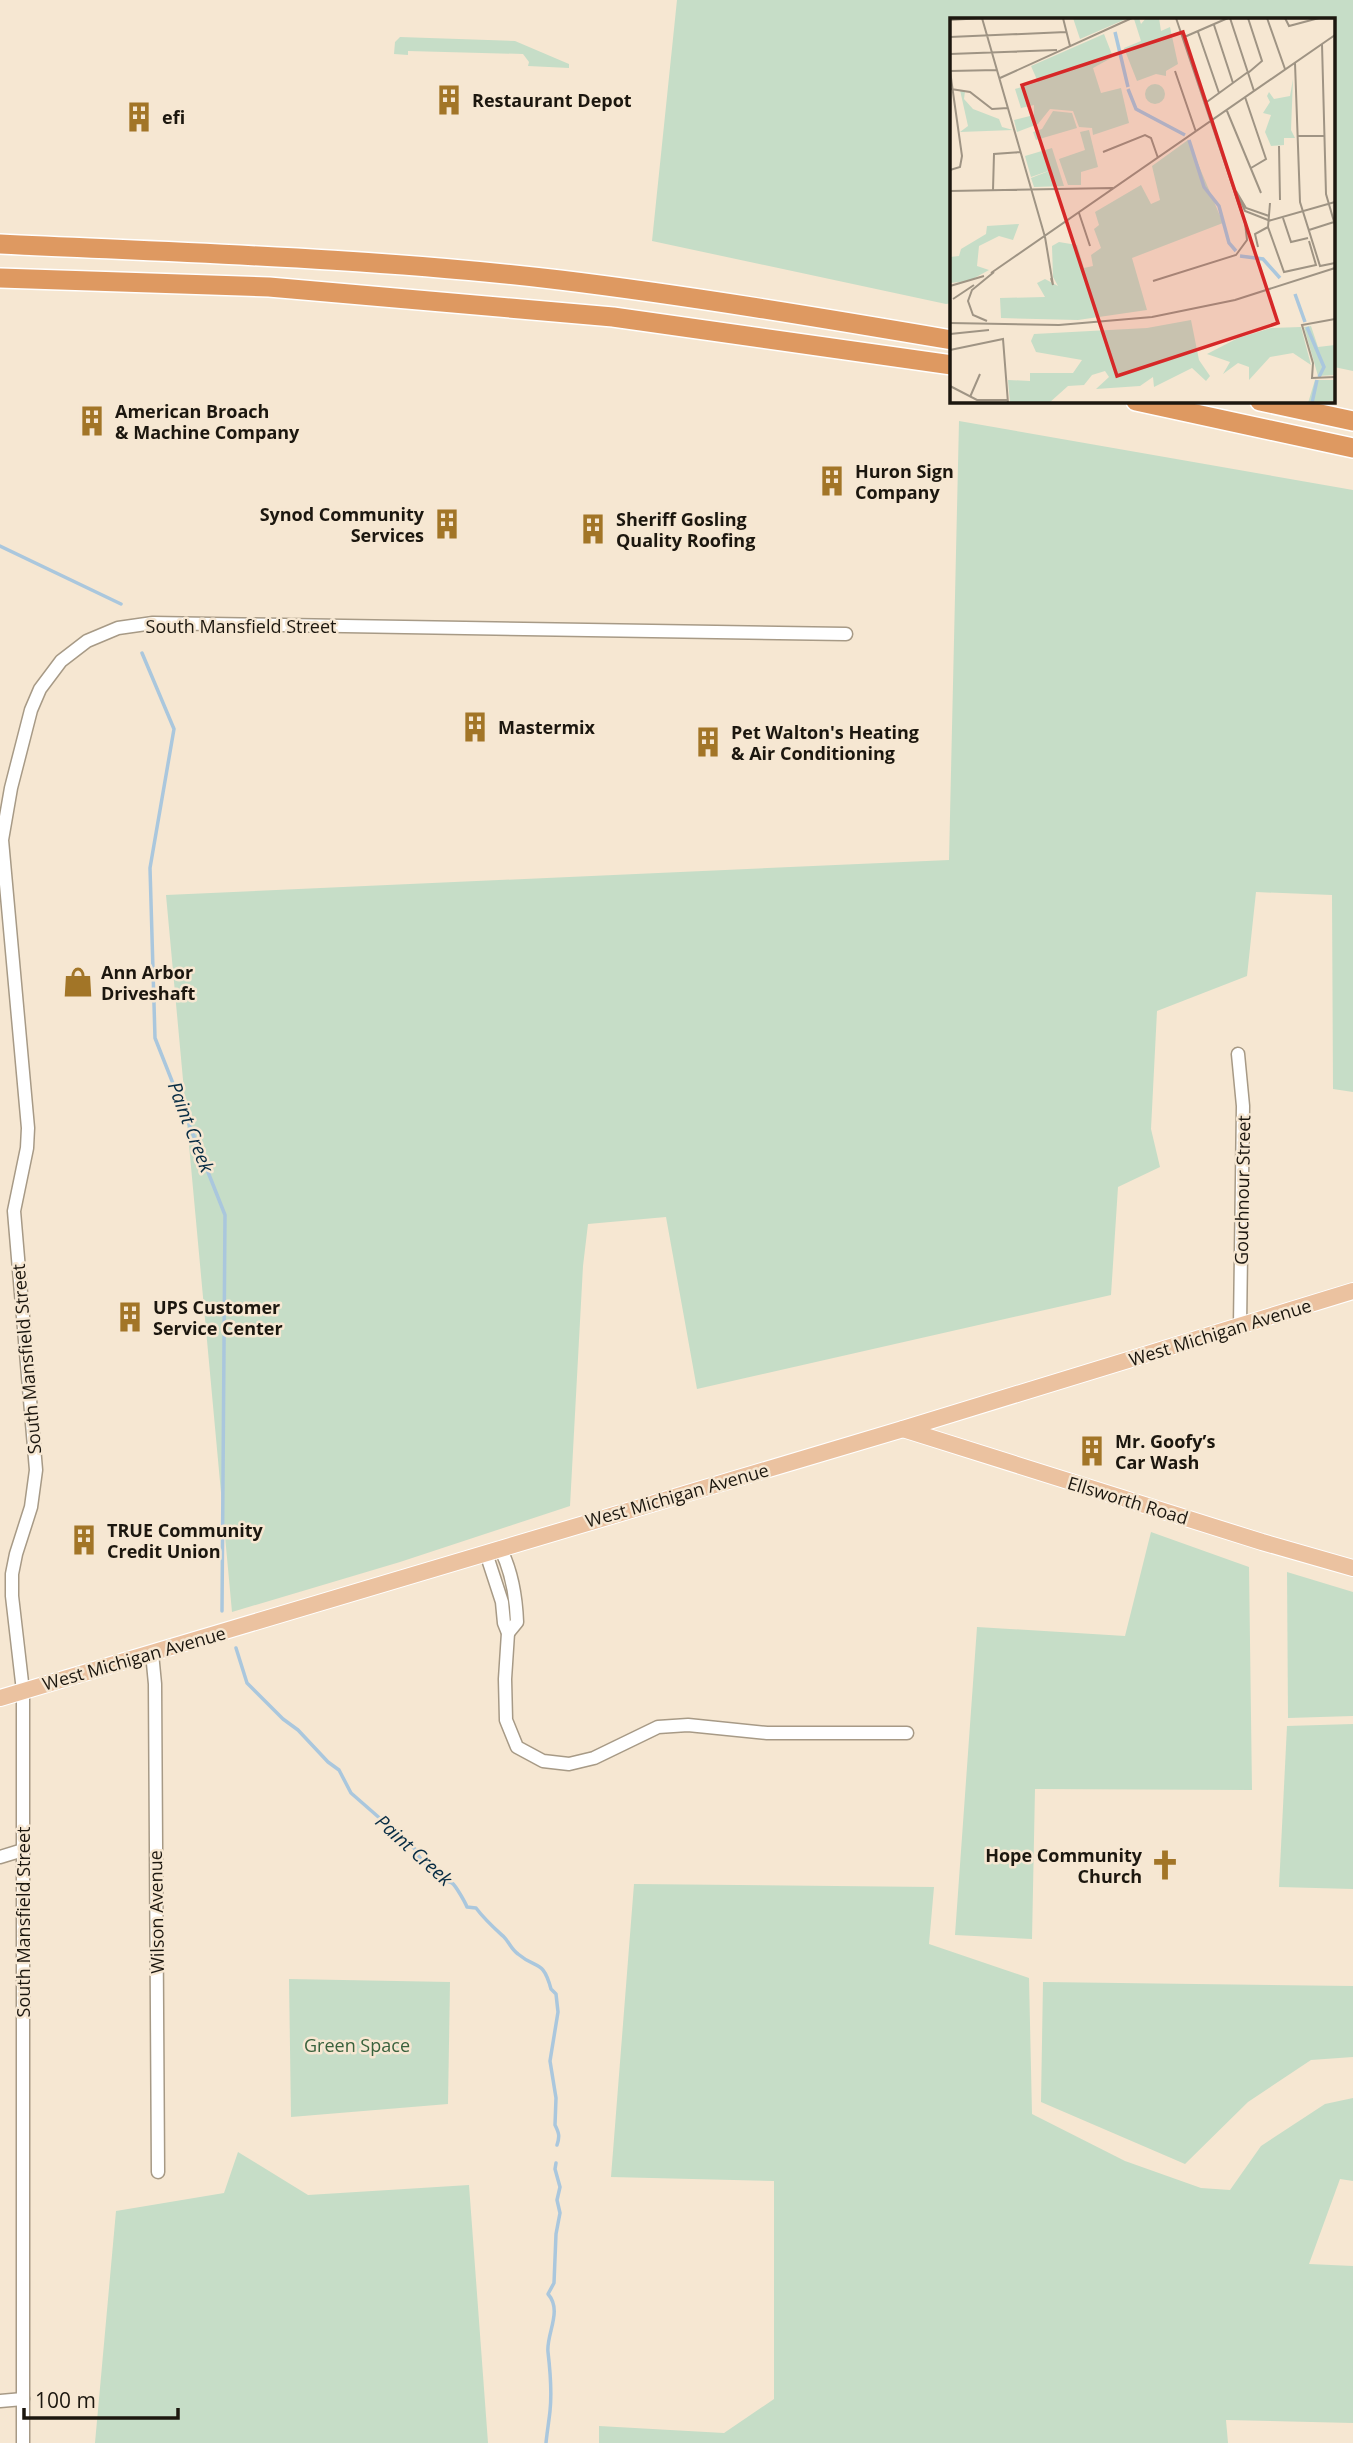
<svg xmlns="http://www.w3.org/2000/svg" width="1353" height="2443" font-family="'Open Sans',sans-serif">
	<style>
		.green { fill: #c6ddc7 }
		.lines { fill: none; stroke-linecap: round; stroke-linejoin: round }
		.stream { stroke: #aac7dd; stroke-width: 3.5 }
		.minor-casing { stroke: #a79a86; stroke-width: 15 }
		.major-casing { stroke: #fff; stroke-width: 18 }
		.highway-casing { stroke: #fff; stroke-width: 22 }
		.minor { stroke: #fff; stroke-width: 12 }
		.major { stroke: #ebc2a0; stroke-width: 16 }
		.highway { stroke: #de9961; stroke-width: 19 }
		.labels { text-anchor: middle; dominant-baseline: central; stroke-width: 5; stroke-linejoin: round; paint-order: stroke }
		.poi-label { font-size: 18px; font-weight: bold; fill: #1c170f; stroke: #f6e7d2; text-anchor: start }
		.street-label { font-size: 18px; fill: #1c170f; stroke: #f6e7d2 }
		.park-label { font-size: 18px; fill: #38613c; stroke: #f6e7d2 }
		.water-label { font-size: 19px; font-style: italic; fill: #072c44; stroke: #f6e7d2 }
		.inset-river { fill: none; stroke: #aac7dd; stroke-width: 3.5 }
		.inset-road { fill: none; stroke: #9f9484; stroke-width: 2 }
		.view { fill: #d62828; fill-opacity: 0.15; stroke: #d62828; stroke-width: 3.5 }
		.inset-edge { fill: none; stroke: #1c170f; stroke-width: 3.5 }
	</style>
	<rect width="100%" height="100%" fill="#f6e7d2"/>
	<g class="green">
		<polygon points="677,0 1353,0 1353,371 1334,367 1334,19 952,19 952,303 946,304 652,241"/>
		<polygon points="400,37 515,41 569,64 569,68 528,66 529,62 523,54 408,51 408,55 394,54 395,42"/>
		<polygon points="959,421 1353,490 1353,1092 1333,1089 1332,895 1256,892 1247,976 1157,1011 1151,1129 1160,1167 1118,1187 1111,1295 697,1389 666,1217 588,1224 583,1266 570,1506 400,1562 232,1612 166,895 949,860"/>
		<polygon points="1151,1532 1249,1567 1252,1790 1035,1789 1032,1939 955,1935 977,1627 1125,1636"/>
		<polygon points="1287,1572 1353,1592 1353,1716 1288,1718"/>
		<polygon points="1353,1724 1353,1889 1279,1887 1287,1726"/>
		<polygon points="634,1884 934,1887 929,1944 1029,1978 1032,2114 1125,2161 1201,2188 1230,2190 1261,2146 1325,2104 1353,2098 1353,2181 1340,2179 1309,2264 1353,2266 1353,2423 1226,2420 1228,2443 599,2443 599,2426 724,2433 774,2399 774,2181 611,2177"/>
		<polygon points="289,1979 450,1982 448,2104 291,2117"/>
		<polygon points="1043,1982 1353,1986 1353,2057 1311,2060 1248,2102 1185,2164 1041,2102"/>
		<polygon points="238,2152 308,2195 469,2185 488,2443 95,2443 116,2211 224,2193"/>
	</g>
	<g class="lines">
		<g class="stream">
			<polyline points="0,546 121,604"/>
			<polyline points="142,653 174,729 150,868 155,1038 225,1215 222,1611"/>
			<path d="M236 1648 247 1683 283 1719 298 1730 328 1762 339 1770 351 1793 415 1849C417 1857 434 1874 441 1879 444 1881 449 1881 452 1883 456 1886 465 1902 467 1907L476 1908C485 1920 493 1927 504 1937 509 1942 511 1949 518 1954 537 1970 543 1959 551 1989L556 1994 558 2012 550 2061 556 2098 555 2125C559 2133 560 2136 557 2145"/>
			<path d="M546 2443C547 2432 549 2421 550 2411 552 2392 550 2369 548 2352 546 2334 563 2311 548 2294L554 2283 556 2234 560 2213 557 2200 560 2187 555 2169 556 2163"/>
		</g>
		<g class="minor-casing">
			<g id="minor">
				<polyline points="1238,1054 1243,1106 1240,1326"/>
				<path d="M500 1548C512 1571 516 1596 517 1622L508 1633"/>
				<polyline points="486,1553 502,1602 504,1623 508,1633 505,1679 506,1720 517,1747 543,1761 569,1764 594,1758 658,1727 688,1725 767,1733 907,1733"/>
				<polyline points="152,1653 155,1684 158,2172"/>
				<polyline points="0,1857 23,1850"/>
				<polyline points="0,2401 23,2399"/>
				<polyline points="23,2443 23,1691 12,1596 12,1574 16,1554 31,1507 36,1470 14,1211 27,1148 28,1128 2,840 11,788 31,710 40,689 61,661 87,641 118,628 153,623 846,634"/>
			</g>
		</g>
		<g class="major-casing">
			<g id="major">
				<polyline points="903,1429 1262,1542 1353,1568"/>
				<polyline points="0,1698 903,1429 1353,1291"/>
			</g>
		</g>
		<g class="highway-casing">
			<g id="highway">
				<path d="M0 244C187 253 374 258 560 280 691 296 822 318 952 340"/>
				<polyline points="0,278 269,287 613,317 952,365"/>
				<polyline points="1136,401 1353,448"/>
				<polyline points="1260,401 1353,421"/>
			</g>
		</g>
		<use href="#minor" class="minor"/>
		<use href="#major" class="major"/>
		<use href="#highway" class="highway"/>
	</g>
	<defs>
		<g id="building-bare" transform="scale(2.415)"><path d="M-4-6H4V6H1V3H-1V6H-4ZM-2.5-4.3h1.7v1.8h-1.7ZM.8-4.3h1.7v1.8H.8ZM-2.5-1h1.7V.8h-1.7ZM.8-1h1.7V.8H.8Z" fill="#a27527" stroke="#f6e7d2" stroke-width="2.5" paint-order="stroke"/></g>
		<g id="shop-bare" transform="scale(2.415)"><path d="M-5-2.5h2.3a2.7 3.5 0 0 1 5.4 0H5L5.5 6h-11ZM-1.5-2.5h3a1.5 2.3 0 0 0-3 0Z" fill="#a27527" stroke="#f6e7d2" stroke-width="2.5" paint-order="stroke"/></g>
		<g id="church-bare" transform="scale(2.415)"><path d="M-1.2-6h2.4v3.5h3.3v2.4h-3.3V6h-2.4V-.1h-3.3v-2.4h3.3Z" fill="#a27527" stroke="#f6e7d2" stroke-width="2.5" paint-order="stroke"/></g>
	</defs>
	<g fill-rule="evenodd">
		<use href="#building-bare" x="449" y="100"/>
		<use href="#building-bare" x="139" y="117"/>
		<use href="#building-bare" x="92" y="421"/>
		<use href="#building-bare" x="832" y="481"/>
		<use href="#building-bare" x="447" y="524"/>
		<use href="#building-bare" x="593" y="529"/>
		<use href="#building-bare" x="475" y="727"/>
		<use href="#building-bare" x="708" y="742"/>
		<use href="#shop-bare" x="78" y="982"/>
		<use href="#building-bare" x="130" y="1317"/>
		<use href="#building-bare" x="1092" y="1451"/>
		<use href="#building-bare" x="84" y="1540"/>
		<use href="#church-bare" x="1165" y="1865"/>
	</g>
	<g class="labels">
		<g class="poi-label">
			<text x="472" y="100">Restaurant Depot</text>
			<text x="162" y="117">efi</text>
			<text x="115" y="411">American Broach<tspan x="115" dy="21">&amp; Machine Company</tspan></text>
			<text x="855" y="471">Huron Sign<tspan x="855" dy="21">Company</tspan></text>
			<text x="424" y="514" text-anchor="end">Synod Community<tspan x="424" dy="21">Services</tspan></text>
			<text x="616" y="519">Sheriff Gosling<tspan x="616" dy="21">Quality Roofing</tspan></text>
			<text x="498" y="727">Mastermix</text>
			<text x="731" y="732">Pet Walton's Heating<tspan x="731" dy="21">&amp; Air Conditioning</tspan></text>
			<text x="101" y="972">Ann Arbor<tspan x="101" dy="21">Driveshaft</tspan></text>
			<text x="153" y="1307">UPS Customer<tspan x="153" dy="21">Service Center</tspan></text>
			<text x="1115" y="1441">Mr. Goofy’s<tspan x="1115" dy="21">Car Wash</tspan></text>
			<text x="107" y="1530">TRUE Community<tspan x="107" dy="21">Credit Union</tspan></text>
			<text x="1142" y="1855" text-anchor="end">Hope Community<tspan x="1142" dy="21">Church</tspan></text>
		</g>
		<g class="street-label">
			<text x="241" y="626">South Mansfield Street</text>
			<text transform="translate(1242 1190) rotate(-89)">Gouchnour Street</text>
			<text transform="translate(1220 1332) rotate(-17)">West Michigan Avenue</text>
			<text transform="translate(26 1359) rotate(-95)">South Mansfield Street</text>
			<text transform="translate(677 1495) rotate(-16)">West Michigan Avenue</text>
			<text transform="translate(1128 1500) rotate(17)">Ellsworth Road</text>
			<text transform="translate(134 1658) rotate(-16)">West Michigan Avenue</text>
			<text transform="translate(156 1912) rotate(-91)">Wilson Avenue</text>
			<text transform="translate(23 1922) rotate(-90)">South Mansfield Street</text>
		</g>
		<g class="park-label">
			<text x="357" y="2045">Green Space</text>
		</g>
		<g class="water-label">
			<text transform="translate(191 1127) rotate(69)">Paint Creek</text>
			<text transform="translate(414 1850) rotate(42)">Paint Creek</text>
		</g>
	</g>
	<g transform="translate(950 18)">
		<rect width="385" height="385" fill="#f6e7d2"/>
		<path d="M123 0H176V1L130 21ZM189 0 191 6 196 0H209L211 13 220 9 228 46 216 53V58L206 56 187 63 174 30 191 23 184 1ZM154 16 163 39 143 50 151 75 171 70 179 105 143 117 142 110 129 109 123 93 100 91 88 106 67 114 64 102 84 97V87L71 90 65 71 88 64 81 48ZM343 61 341 112 345 120H334V127L321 128 315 114 321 97 313 95 320 84 317 78 319 74 324 81 340 78ZM195 76a10 10 0 1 1 20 0a10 10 0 1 1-20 0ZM10 72 15 73 14 81 23 91 49 101 52 109 63 112 10 114 18 108ZM103 93 122 95 127 110 86 122 83 114 92 111ZM139 112 148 149 131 154V167H118L109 141 135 132 130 114ZM238 122 273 205 182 240 197 292 128 302 51 300 50 280 95 279 87 265 95 261 108 268 103 259 102 228 109 224 127 227 134 250 143 248 141 237 151 230 144 211 149 207 145 194 191 167 201 186 210 182 202 148ZM102 130 114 168 84 169 81 160 104 151 81 159 75 138ZM69 206 63 222 49 218 29 228 27 248 39 252 19 263 0 265V239L9 238 11 231 36 216 37 208ZM241 302 249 342 260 358 256 363 242 350 204 369 203 359 190 368 146 371 159 359 155 353 142 357 134 367 118 368 99 385H60L58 362 80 363V355H123L132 342 86 334 81 323 84 316 197 310ZM361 308 368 329 385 327V357L368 358 354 309ZM351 309 361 347 343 335 320 339 299 362V349L288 345 273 356 280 344 257 336 288 320 321 310ZM365 362H385V383L358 385Z" fill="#c6ddc7"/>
		<path class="inset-river" d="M165 14 178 69M178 71 186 91 235 117M239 122 254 169 269 188 279 225 286 233M290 238 313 241 330 260M345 276 355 304M357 309 374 349 369 359M362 385 367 362"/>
		<path class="inset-road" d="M32 0 95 219M113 0 120 28M280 0 304 73M317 0 335 51M335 0 339 8 369 0M0 2 32 0M264 7 283 65M248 14 269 75M0 19 116 14M232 20 278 0M372 26 376 176 385 207M0 36 107 32M345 45 350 184 370 248 385 245M0 53 47 52M225 53 246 114M298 55 312 43 298 0M50 60 182 0M1 71 20 74 42 91 58 90M295 79 316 141 301 150M254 86 298 54M277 93 311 175M348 118H374M329 128 330 182M153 134 195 117 201 120 208 140M0 152 10 149 12 138 0 53M43 172 44 136 71 134M0 173 163 170M320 185 318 209 334 254 366 247 359 223M129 195 140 228M333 200 341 224 358 220M318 202 295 193 286 173 296 190 319 198M318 203 385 184M359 212 384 204M95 219 103 267 101 260M308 229 305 216 318 209M41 255 385 17M203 263 286 237 297 222 295 205 226 0M0 268 34 258M3 281 24 267M385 301 352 307 363 345 362 360 385 359M37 303 23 297 18 283 22 272 44 254M0 305 109 307 202 299 285 282 385 250M0 316 39 312M0 332 53 321 58 385M0 368 27 382H58M20 379 30 356"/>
		<path class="view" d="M233 14 328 305 167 358 72 67Z"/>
		<rect width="385" height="385" class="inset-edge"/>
	</g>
	<path d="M24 2408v10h154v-10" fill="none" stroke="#1c170f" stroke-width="3.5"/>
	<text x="35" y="2408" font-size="21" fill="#1c170f" stroke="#f6e7d2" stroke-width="5" paint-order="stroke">100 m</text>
</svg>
